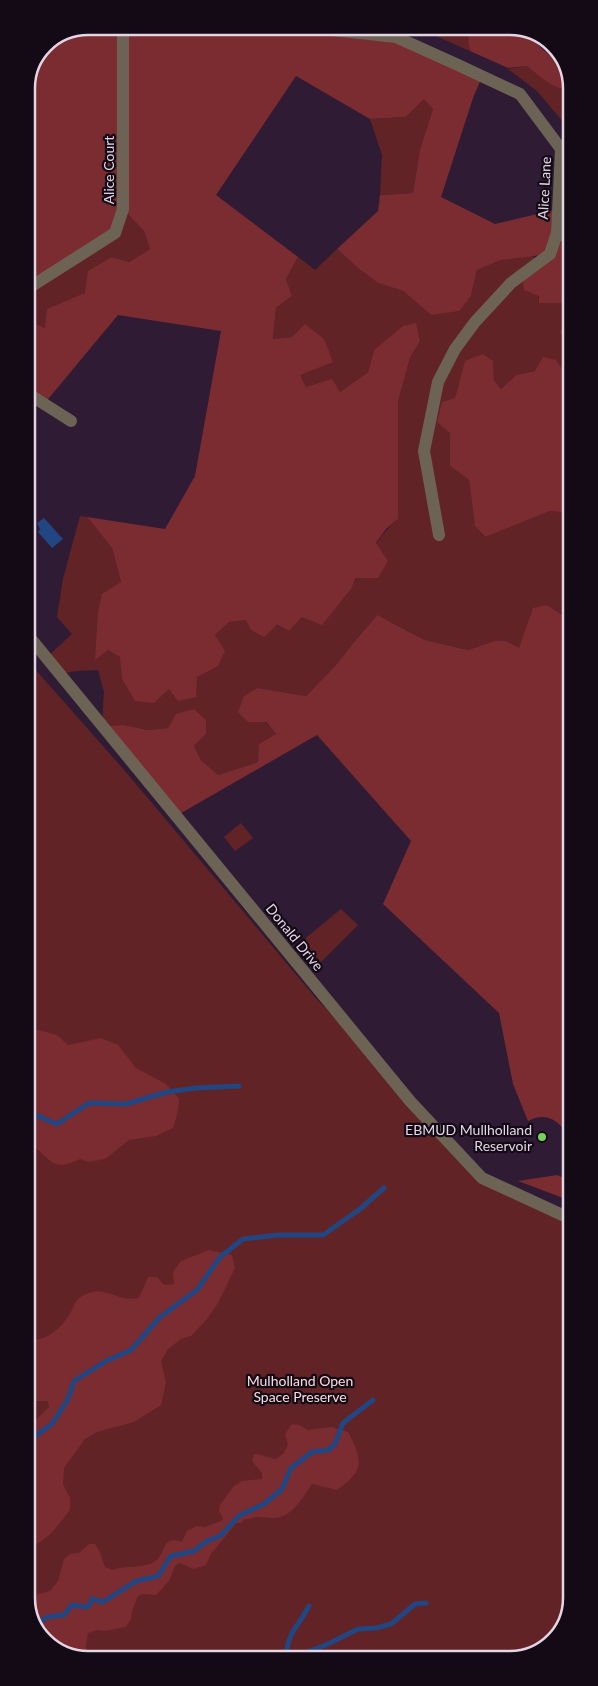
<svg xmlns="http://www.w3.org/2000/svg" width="598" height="1686" font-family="Lato,sans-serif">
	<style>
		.green { fill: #622326 }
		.forest { fill: #7a2c31 }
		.water { fill: #214681 }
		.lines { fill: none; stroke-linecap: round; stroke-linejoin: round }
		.stream { stroke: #214681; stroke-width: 5 }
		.lane { stroke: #6c6355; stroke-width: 10 }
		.street { stroke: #6c6355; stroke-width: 12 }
		.poi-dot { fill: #74d25c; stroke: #130a15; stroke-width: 2 }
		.labels { text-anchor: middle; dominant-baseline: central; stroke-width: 4.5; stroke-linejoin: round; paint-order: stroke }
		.street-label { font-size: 14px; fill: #e3d5e6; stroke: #130a15 }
		.poi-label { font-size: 14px; fill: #e3d5e6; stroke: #130a15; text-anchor: end }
		.park-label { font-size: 14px; fill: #f6dddc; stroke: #130a15 }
		.rim { fill: none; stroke: #e3d5e6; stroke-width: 2.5 }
	</style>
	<rect width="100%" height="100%" fill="#301b35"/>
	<g class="green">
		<polygon points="420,26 478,26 469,31 468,41 470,51 420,29"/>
		<path d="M527 66C539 76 554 91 570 89V130L537 91 508 69Z"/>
		<polygon points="425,98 433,109 420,149 413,193 380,195 382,155 370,119 406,117"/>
		<polygon points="123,209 144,231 150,249 129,262 112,257 85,294 45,328 27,320 27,289"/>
		<path d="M337 249 359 269 378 283 403 291 431 315 471 296 477 270 501 260 533 255 537 264 539 303H561L567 315 560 332 570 352V373L566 374 556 360 535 371 516 375 501 389 494 380 493 361 458 385 450 433V466L469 480 475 525 484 537 550 511 570 513V620L547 605 519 649 506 641H494L468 650 425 640 397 625 376 616 354 642 336 665 306 696 258 688 248 722H265L276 734 258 762 218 775 201 760 194 746 206 734 168 728 148 730 124 725 102 726 104 692 98 670 76 671 60 674 46 658 72 634 57 617 63 579 80 516 87 517 112 548 121 582 95 659 108 650 121 657 122 679 169 689 218 666 215 635C219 631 225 624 230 622 249 616 272 623 289 631 293 626 297 620 302 617 313 610 332 610 341 601 364 575 368 544 398 519V402L410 358 420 341 374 350 368 372 340 392 306 387 300 376 292 337 273 339 276 308 292 296 286 279 298 257 315 270Z"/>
		<polygon points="27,660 125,771 315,997 482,1178 571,1219 572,1598 559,1635 526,1658 83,1660 50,1647 28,1614"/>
		<polygon points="241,823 253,838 235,851 224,837"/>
		<polygon points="341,909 358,925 321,962 302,941"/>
	</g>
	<g class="forest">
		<polygon points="88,26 400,26 396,36 482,77 473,98 441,197 495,224 558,209 559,184 570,184 570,352 560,332 567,315 561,303 539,303 539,296 524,290 522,275 549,254 501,260 477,270 471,296 459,311 431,315 403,291 378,283 359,269 337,249 378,211 380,195 413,193 420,149 433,109 424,99 406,117 370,119 296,76 216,195 298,257 286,279 292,296 276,308 273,339 292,337 305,324 324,339 333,362 300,375 306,387 332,379 340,392 368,372 374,350 403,326 416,323 420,341 410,358 398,402 398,519 386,529 376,543 388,561 378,578 356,578 351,589 322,625 302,617 289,631 277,625 264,637 251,630 246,620 229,622 215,635 225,651 218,666 197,677 196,697 178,701 169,689 154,703 135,701 122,679 120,657 108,650 95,660 98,612 102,594 121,582 112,548 87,517 165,529 195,476 221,331 118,315 44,404 27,393 27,320 45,328 47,309 85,293 88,271 112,257 129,262 150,249 144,231 123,209 115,233 27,284 27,193 33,182 26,176 26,84 44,44"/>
		<path d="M478 26H515L519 28 555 60 563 61 570 72V89C554 91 539 76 527 66L508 68 470 51 468 41 469 31Z"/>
		<polygon points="483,354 493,361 494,380 501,389 516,375 535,371 543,357 556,360 566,374 570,373 570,513 550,511 485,537 475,526 469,480 450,466 450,433 437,422 442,402 455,398 465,361"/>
		<path d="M547 605 570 620 571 1128 562 1127C552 1116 541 1114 528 1121L513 1084 499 1013 383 904 411 841 317 735 176 816 102 726 124 725 148 730 168 728 176 714 194 709 206 720V734L194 746 201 760 218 775 258 762 259 744 276 734 266 722H248L238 712 244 696 258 688 306 696 336 665 354 642 377 615 425 640 468 650 494 641H506L519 648 533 608Z"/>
		<path d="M39 1030 57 1035 68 1045 101 1038 118 1045 136 1068 166 1084 179 1099 178 1111 173 1128 156 1136 129 1140 105 1159 89 1162 80 1159C57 1170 54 1165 36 1148L28 1150V1031Z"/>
		<polygon points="557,1175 571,1181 571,1201 518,1181"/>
		<path d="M209 1250 232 1255 235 1268 218 1303 207 1319 191 1336 181 1339 168 1349 161 1361 166 1382 161 1405 134 1422 97 1432 85 1439 64 1468 63 1484 70 1498V1510C60 1523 45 1545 28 1546V1422L33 1423 49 1407 48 1401H32L28 1399V1339C45 1343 61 1328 69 1315 73 1310 74 1302 79 1298 104 1281 115 1303 139 1298L148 1277H157L164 1285 174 1284 173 1272 181 1261Z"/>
		<path d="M292 1424 299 1425 308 1430 331 1427 348 1432C363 1461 365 1470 337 1490L312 1484C304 1495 295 1513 280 1517 273 1519 267 1517 260 1517 255 1516 251 1520 245 1519L241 1523H236L211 1554 206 1565 193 1569 185 1565 179 1563 175 1566 169 1581 156 1595 142 1594 138 1596 132 1611 131 1619 126 1627 105 1631 97 1630 88 1633 86 1645 87 1659 86 1660 50 1647 28 1614V1597L50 1591 58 1581 64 1559 70 1554 79 1553 89 1544H95L100 1552 105 1567 112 1570C126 1565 141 1569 154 1562 167 1555 160 1534 182 1542L187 1531 197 1526 205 1527 221 1521 223 1518 219 1511 220 1505 234 1486 242 1481 262 1479V1473L252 1461 254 1454C262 1454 268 1458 276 1459L283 1454 288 1445 285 1434Z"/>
	</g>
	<polygon class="water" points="44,518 63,539 52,548 38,532 40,529 37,523"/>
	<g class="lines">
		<g class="stream">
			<polyline points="28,1115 33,1114 57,1124 89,1103 126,1104 167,1092 196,1088 239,1086"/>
			<polyline points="28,1441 52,1424 68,1399 74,1381 106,1361 131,1350 160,1317 197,1290 220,1257 243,1239 278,1235 323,1235 360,1209 384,1188"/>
			<polyline points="36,1625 47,1617 64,1615 72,1605 88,1607 92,1599 103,1602 136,1581 158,1576 171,1556 194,1551 207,1541 220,1536 240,1515 264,1504 282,1489 291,1468 312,1452 328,1450 335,1444 343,1423 373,1400"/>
			<path d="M286 1659C287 1632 298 1627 309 1606"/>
			<polyline points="290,1659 328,1644 358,1629 376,1628 391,1624 415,1604 426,1603"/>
		</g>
		<path class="lane" d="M572 1486C563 1503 569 1527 572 1545"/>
		<g class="street">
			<polyline points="98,26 123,30 158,26"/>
			<polyline points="297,26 396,37 458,65 520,94 561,149 557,233 550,254 511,283 475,322 455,349 438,382 424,451 439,535"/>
			<polyline points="557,233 570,238"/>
			<polyline points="27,289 115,233 123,209 123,30"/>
			<polyline points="27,393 71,421"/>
			<polyline points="27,634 410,1101 482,1178 571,1219"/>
		</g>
	</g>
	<circle class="poi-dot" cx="542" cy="1137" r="5"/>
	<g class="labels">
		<g class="street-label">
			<text transform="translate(108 170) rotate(-90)">Alice Court</text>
			<text transform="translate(544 188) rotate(-87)">Alice Lane</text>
			<text transform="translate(295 937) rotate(51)">Donald Drive</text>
		</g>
		<g class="poi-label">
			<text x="532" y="1129">EBMUD Mullholland<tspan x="532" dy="16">Reservoir</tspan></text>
		</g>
		<g class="park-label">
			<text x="300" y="1380">Mulholland Open<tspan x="300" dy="16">Space Preserve</tspan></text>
		</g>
	</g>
	<path d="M0 0H598V1686H0ZM88 35H510A53 53 0 0 1 563 88V1598A53 53 0 0 1 510 1651H88A53 53 0 0 1 35 1598V88A53 53 0 0 1 88 35Z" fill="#130a15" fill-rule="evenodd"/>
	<path class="rim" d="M88 35H510A53 53 0 0 1 563 88V1598A53 53 0 0 1 510 1651H88A53 53 0 0 1 35 1598V88A53 53 0 0 1 88 35Z"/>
</svg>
